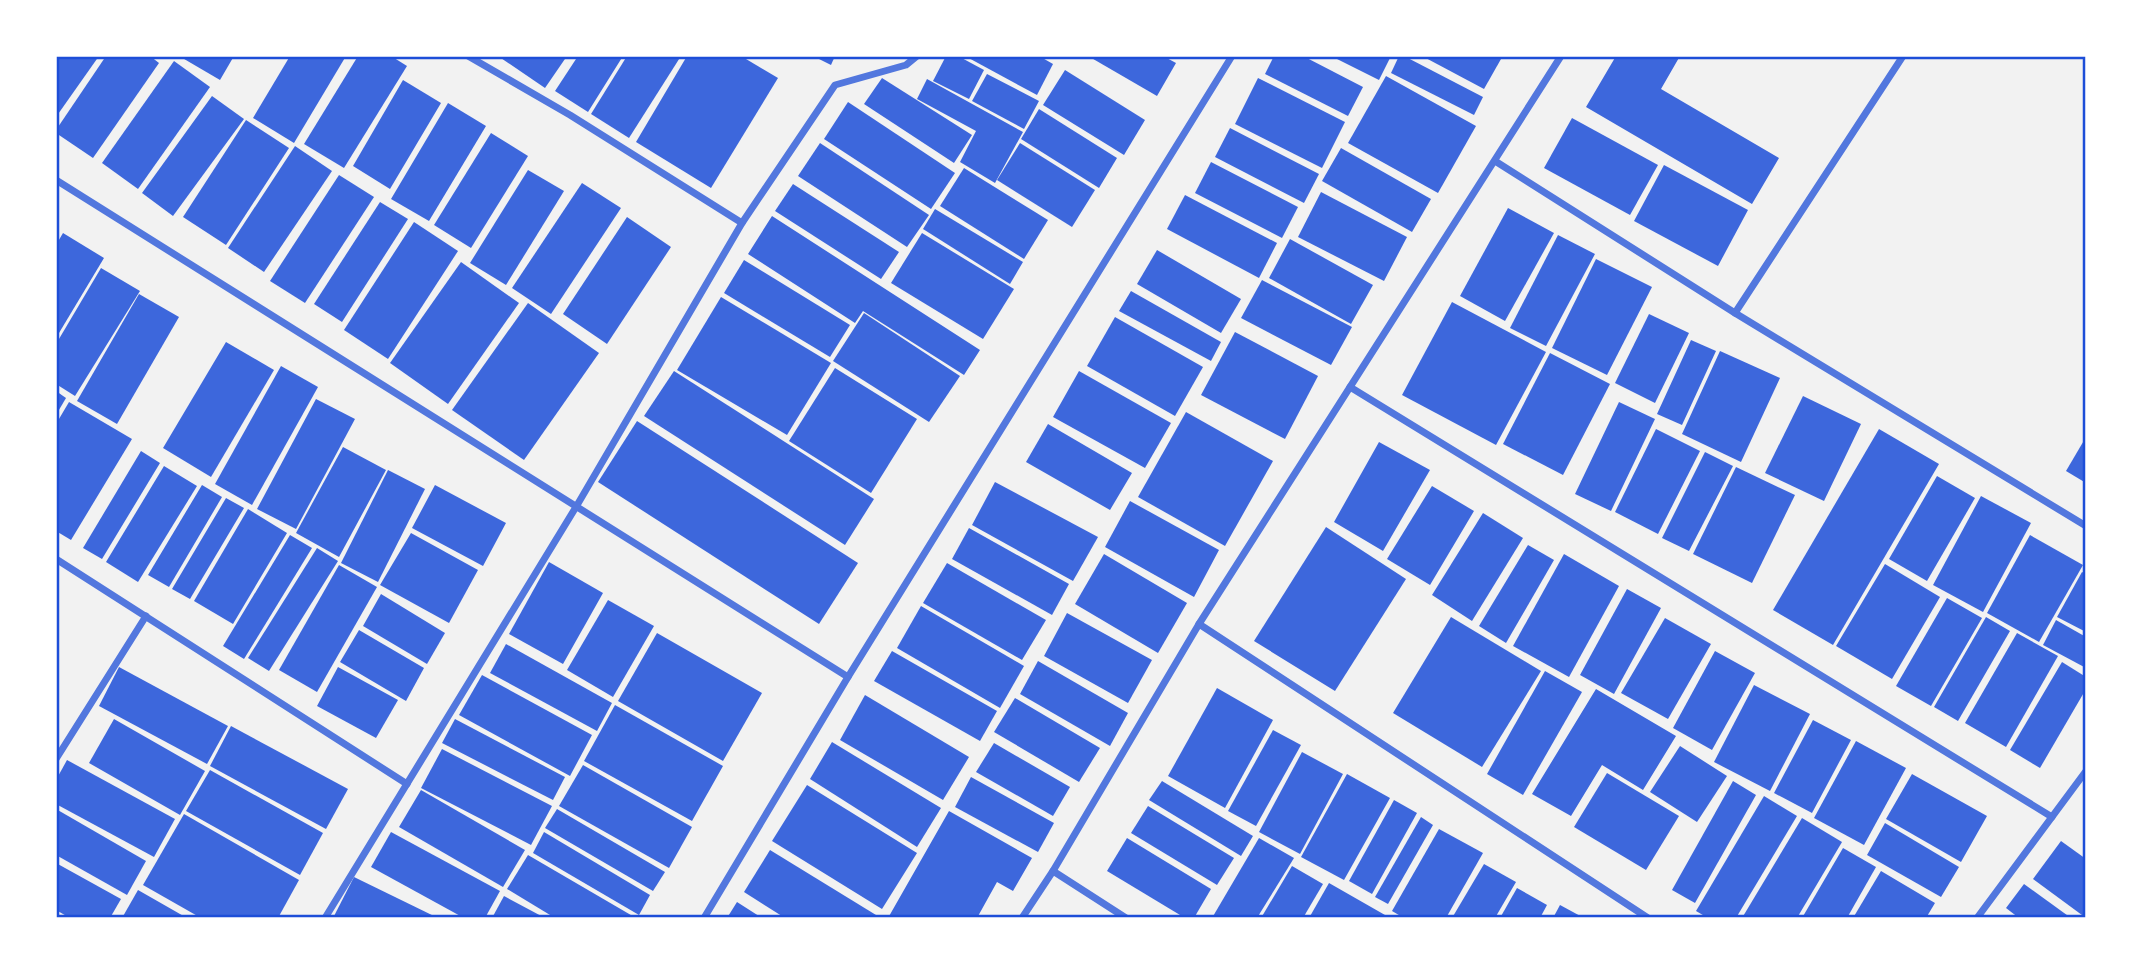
<svg xmlns="http://www.w3.org/2000/svg" width="2142" height="974" font-family="Raleway,sans-serif">
	<style>
		.building { fill: #3d67dc }
		.lines { fill: none; stroke-linecap: round; stroke-linejoin: round }
		.minor { stroke: #5277de; stroke-width: 7 }
		.neatline { fill: none; stroke: #1d4ed8; stroke-width: 2.5 }
	</style>
	<rect width="100%" height="100%" fill="#f2f2f2"/>
	<g class="building">
		<polygon points="56,56 99,56 56,117"/>
		<polygon points="106,56 150,56 159,63 93,158 56,133 56,130"/>
		<polygon points="179,56 234,56 220,80"/>
		<polygon points="290,56 346,56 294,143 253,118"/>
		<polygon points="358,56 391,56 407,66 344,168 304,144"/>
		<polygon points="498,56 567,56 545,88"/>
		<polygon points="578,56 623,56 588,112 555,91"/>
		<polygon points="627,56 681,56 629,138 591,114"/>
		<polygon points="687,56 741,56 778,78 711,188 636,142"/>
		<polygon points="813,56 835,56 831,65"/>
		<polygon points="946,56 958,56 984,70 969,99 933,81"/>
		<polygon points="965,56 1039,56 1053,64 1037,95"/>
		<polygon points="1088,56 1163,56 1176,63 1157,96"/>
		<polygon points="1274,56 1303,56 1363,87 1348,116 1265,74"/>
		<polygon points="1331,56 1391,56 1379,80"/>
		<polygon points="1399,56 1404,56 1483,97 1474,115 1391,73"/>
		<polygon points="1422,56 1495,56 1501,59 1484,89"/>
		<polygon points="1616,56 1680,56 1661,89 1779,158 1752,204 1586,107"/>
		<polygon points="174,61 210,87 138,189 102,163"/>
		<polygon points="1065,70 1145,120 1124,155 1043,105"/>
		<polygon points="987,74 1039,101 1024,129 972,101"/>
		<polygon points="1386,76 1476,126 1438,193 1348,143"/>
		<polygon points="882,78 972,135 954,163 864,104"/>
		<polygon points="1258,78 1345,122 1322,168 1235,124"/>
		<polygon points="927,79 1023,132 995,183 960,162 976,131 917,99"/>
		<polygon points="403,80 441,103 390,189 353,166"/>
		<polygon points="212,96 244,119 173,216 142,193"/>
		<polygon points="848,102 955,173 931,209 824,139"/>
		<polygon points="448,103 486,126 429,221 391,199"/>
		<polygon points="1039,109 1117,158 1099,188 1021,139"/>
		<polygon points="1572,118 1658,165 1630,215 1544,168"/>
		<polygon points="246,120 289,148 226,245 183,217"/>
		<polygon points="1230,128 1319,174 1304,203 1215,157"/>
		<polygon points="491,133 528,156 471,248 434,225"/>
		<polygon points="820,143 929,215 907,247 798,176"/>
		<polygon points="1020,143 1095,190 1072,227 997,180"/>
		<polygon points="295,146 332,171 264,272 228,248"/>
		<polygon points="1341,148 1431,199 1412,232 1322,181"/>
		<polygon points="1211,162 1298,207 1282,238 1195,193"/>
		<polygon points="1664,165 1748,210 1718,266 1634,221"/>
		<polygon points="964,168 1048,220 1024,259 940,206"/>
		<polygon points="528,170 564,191 506,285 470,263"/>
		<polygon points="339,175 374,197 305,303 270,281"/>
		<polygon points="582,183 621,208 551,314 512,288"/>
		<polygon points="793,184 899,252 881,279 775,211"/>
		<polygon points="1321,192 1407,237 1384,281 1298,237"/>
		<polygon points="1185,195 1277,243 1259,278 1167,229"/>
		<polygon points="380,202 408,219 342,322 314,304"/>
		<polygon points="1508,208 1554,233 1505,321 1460,296"/>
		<polygon points="935,209 1023,262 1010,284 923,229"/>
		<polygon points="772,216 980,350 964,375 863,311 855,323 748,254"/>
		<polygon points="627,217 671,247 607,344 563,314"/>
		<polygon points="414,222 458,251 388,359 344,330"/>
		<polygon points="63,233 104,258 56,338 56,245"/>
		<polygon points="922,233 1014,289 983,339 891,283"/>
		<polygon points="1558,235 1595,254 1546,346 1510,328"/>
		<polygon points="1290,239 1373,285 1351,324 1269,278"/>
		<polygon points="1157,250 1241,299 1221,333 1137,284"/>
		<polygon points="1596,259 1652,287 1607,375 1552,348"/>
		<polygon points="744,260 850,325 830,357 724,293"/>
		<polygon points="461,262 519,303 448,404 390,363"/>
		<polygon points="101,268 140,291 75,396 56,384 56,344"/>
		<polygon points="1262,280 1352,327 1331,365 1241,318"/>
		<polygon points="1131,291 1221,342 1211,361 1119,311"/>
		<polygon points="139,294 179,317 117,424 77,401"/>
		<polygon points="721,297 831,363 787,435 677,370"/>
		<polygon points="1452,302 1546,352 1496,445 1402,395"/>
		<polygon points="528,303 599,353 524,460 452,410"/>
		<polygon points="864,313 960,376 929,422 833,361"/>
		<polygon points="1649,314 1689,333 1655,403 1615,383"/>
		<polygon points="1115,317 1203,367 1175,416 1087,366"/>
		<polygon points="1235,332 1318,376 1285,439 1201,395"/>
		<polygon points="1691,340 1716,351 1682,425 1657,414"/>
		<polygon points="226,342 274,370 211,477 163,448"/>
		<polygon points="1720,351 1780,378 1741,462 1682,434"/>
		<polygon points="1550,353 1610,384 1563,475 1503,444"/>
		<polygon points="281,366 318,387 252,505 215,484"/>
		<polygon points="835,368 917,419 871,493 789,441"/>
		<polygon points="674,371 874,499 845,545 644,416"/>
		<polygon points="1079,371 1171,423 1145,468 1053,417"/>
		<polygon points="56,391 66,398 56,415"/>
		<polygon points="1803,396 1861,424 1824,501 1765,473"/>
		<polygon points="316,399 355,419 296,529 257,509"/>
		<polygon points="69,402 132,439 71,540 56,531 56,424"/>
		<polygon points="1619,402 1655,419 1611,511 1575,494"/>
		<polygon points="1186,412 1273,461 1225,546 1138,497"/>
		<polygon points="637,421 858,563 819,624 598,482"/>
		<polygon points="1048,424 1132,473 1110,510 1026,462"/>
		<polygon points="1656,429 1700,451 1658,534 1615,512"/>
		<polygon points="1879,429 1939,464 1833,645 1773,610"/>
		<polygon points="2086,437 2086,483 2066,471"/>
		<polygon points="1379,442 1430,470 1383,551 1334,522"/>
		<polygon points="343,447 386,470 339,557 296,533"/>
		<polygon points="141,451 160,463 102,559 83,548"/>
		<polygon points="1705,452 1733,466 1689,551 1662,538"/>
		<polygon points="164,466 197,486 138,582 106,562"/>
		<polygon points="1736,467 1795,495 1752,583 1693,554"/>
		<polygon points="388,470 425,489 378,582 341,563"/>
		<polygon points="1937,476 1975,498 1927,581 1889,559"/>
		<polygon points="995,482 1098,537 1073,581 972,525"/>
		<polygon points="202,485 222,497 169,587 148,575"/>
		<polygon points="435,485 506,523 483,566 412,528"/>
		<polygon points="1432,486 1474,511 1430,585 1387,559"/>
		<polygon points="1981,496 2031,523 1983,612 1933,585"/>
		<polygon points="226,498 244,508 190,599 172,589"/>
		<polygon points="1130,501 1219,550 1194,597 1105,547"/>
		<polygon points="248,509 287,533 233,624 194,601"/>
		<polygon points="1483,513 1523,538 1472,621 1432,595"/>
		<polygon points="1326,527 1406,579 1335,691 1254,641"/>
		<polygon points="969,528 1069,584 1052,615 952,559"/>
		<polygon points="411,533 478,570 449,623 380,585"/>
		<polygon points="290,535 312,548 244,659 223,646"/>
		<polygon points="2030,535 2083,565 2039,642 1987,613"/>
		<polygon points="1528,545 1554,560 1506,643 1479,626"/>
		<polygon points="317,548 338,561 269,671 248,658"/>
		<polygon points="1104,554 1187,603 1158,653 1075,604"/>
		<polygon points="1564,554 1619,586 1569,677 1513,646"/>
		<polygon points="549,562 603,593 563,664 509,634"/>
		<polygon points="947,563 1046,620 1022,660 923,603"/>
		<polygon points="1885,564 1940,597 1892,679 1836,646"/>
		<polygon points="339,565 377,587 317,692 279,670"/>
		<polygon points="2082,572 2086,574 2086,632 2057,617"/>
		<polygon points="1627,589 1661,608 1614,694 1580,675"/>
		<polygon points="381,594 445,633 427,664 363,626"/>
		<polygon points="1947,598 1982,618 1931,706 1896,686"/>
		<polygon points="608,600 654,626 613,697 567,670"/>
		<polygon points="921,606 1024,666 1000,708 897,648"/>
		<polygon points="1067,613 1152,660 1128,703 1044,656"/>
		<polygon points="1451,617 1541,671 1482,767 1393,713"/>
		<polygon points="1986,617 2010,631 1958,721 1934,707"/>
		<polygon points="1665,618 1711,644 1668,719 1621,693"/>
		<polygon points="2056,620 2086,637 2086,668 2043,645"/>
		<polygon points="359,630 424,668 406,701 340,662"/>
		<polygon points="657,633 762,693 723,761 618,701"/>
		<polygon points="2017,633 2058,656 2006,747 1965,723"/>
		<polygon points="506,644 612,703 597,731 490,673"/>
		<polygon points="892,651 997,711 980,741 874,681"/>
		<polygon points="1715,651 1755,673 1712,750 1673,728"/>
		<polygon points="1038,661 1128,713 1110,746 1020,694"/>
		<polygon points="2062,662 2086,677 2086,689 2040,768 2010,750"/>
		<polygon points="119,667 228,726 207,764 99,706"/>
		<polygon points="338,667 398,700 376,738 317,706"/>
		<polygon points="1545,671 1582,692 1523,795 1487,774"/>
		<polygon points="482,675 592,735 570,776 459,715"/>
		<polygon points="1754,685 1810,714 1770,791 1714,762"/>
		<polygon points="1217,688 1273,720 1225,808 1168,776"/>
		<polygon points="1596,689 1676,736 1643,790 1602,765 1571,816 1532,794"/>
		<polygon points="865,695 969,757 943,800 840,740"/>
		<polygon points="1015,698 1100,748 1079,782 994,732"/>
		<polygon points="615,705 723,766 692,821 584,761"/>
		<polygon points="114,719 205,771 180,815 89,763"/>
		<polygon points="455,719 565,777 553,800 442,743"/>
		<polygon points="1813,720 1851,740 1812,813 1774,793"/>
		<polygon points="231,726 348,789 326,829 210,766"/>
		<polygon points="1273,730 1301,745 1256,826 1228,811"/>
		<polygon points="1856,741 1906,768 1864,845 1814,818"/>
		<polygon points="832,742 941,808 917,847 810,779"/>
		<polygon points="994,743 1070,787 1053,816 976,772"/>
		<polygon points="1680,746 1727,776 1697,822 1650,792"/>
		<polygon points="442,749 552,806 531,845 421,788"/>
		<polygon points="1302,752 1343,774 1300,854 1259,832"/>
		<polygon points="67,760 175,819 154,857 56,804 56,780"/>
		<polygon points="583,765 692,827 669,868 559,806"/>
		<polygon points="210,770 323,833 300,875 186,811"/>
		<polygon points="1607,773 1679,816 1646,870 1574,827"/>
		<polygon points="1347,774 1390,798 1344,880 1301,857"/>
		<polygon points="1912,774 1987,816 1961,862 1886,819"/>
		<polygon points="971,777 1054,823 1038,852 955,807"/>
		<polygon points="1162,781 1253,836 1241,856 1149,800"/>
		<polygon points="1733,781 1756,795 1695,903 1672,890"/>
		<polygon points="807,785 917,853 882,909 772,841"/>
		<polygon points="421,790 525,850 503,887 399,827"/>
		<polygon points="1764,796 1797,816 1736,918 1708,918 1696,911"/>
		<polygon points="1394,800 1417,813 1372,894 1349,881"/>
		<polygon points="1148,806 1234,858 1217,885 1131,833"/>
		<polygon points="56,809 146,861 127,895 56,855"/>
		<polygon points="557,809 665,872 653,891 545,828"/>
		<polygon points="949,811 1032,858 1013,891 997,882 977,918 888,918"/>
		<polygon points="184,814 299,880 278,918 201,918 143,885"/>
		<polygon points="1421,817 1433,825 1388,904 1375,897"/>
		<polygon points="1802,818 1842,842 1797,918 1742,918"/>
		<polygon points="1885,823 1959,867 1941,897 1867,855"/>
		<polygon points="1439,829 1483,853 1446,918 1404,918 1392,911"/>
		<polygon points="391,832 500,891 485,918 464,918 371,867"/>
		<polygon points="544,832 650,895 639,915 533,853"/>
		<polygon points="1127,838 1211,889 1194,918 1185,918 1107,871"/>
		<polygon points="1259,838 1294,858 1257,918 1212,918"/>
		<polygon points="2061,841 2086,859 2086,918 2033,879"/>
		<polygon points="1843,848 1876,867 1847,918 1802,918"/>
		<polygon points="770,850 876,915 874,918 785,918 744,892"/>
		<polygon points="528,855 636,918 555,918 507,889"/>
		<polygon points="56,863 121,899 110,918 70,918 56,910"/>
		<polygon points="1484,864 1516,882 1495,918 1452,918"/>
		<polygon points="1292,866 1323,884 1303,918 1261,918"/>
		<polygon points="1881,871 1935,903 1926,918 1853,918"/>
		<polygon points="354,877 438,918 333,918"/>
		<polygon points="1329,883 1385,915 1383,918 1309,918"/>
		<polygon points="2024,884 2071,918 2019,918 2006,908"/>
		<polygon points="1517,888 1547,905 1540,918 1500,918"/>
		<polygon points="138,890 187,918 122,918"/>
		<polygon points="504,896 545,918 492,918"/>
		<polygon points="737,902 762,918 727,918"/>
		<polygon points="1560,905 1584,918 1553,918"/>
	</g>
	<g class="lines">
		<g class="minor">
			<polyline points="468,56 570,115 742,223"/>
			<polyline points="1495,161 1735,313 2086,526"/>
			<polyline points="56,180 848,677"/>
			<polyline points="1735,313 1903,56"/>
			<polyline points="1350,387 2052,817"/>
			<polyline points="56,559 407,784"/>
			<polyline points="1199,624 1648,918"/>
			<polyline points="56,759 146,616"/>
			<polyline points="1053,871 1126,918"/>
			<polyline points="325,918 576,507 742,223 835,85 906,65 917,56"/>
			<polyline points="704,918 848,677 1232,56"/>
			<polyline points="1022,918 1053,871 1199,624 1561,56"/>
			<polyline points="1977,918 2086,771"/>
		</g>
	</g>
	<rect width="2142" height="974" fill="none" stroke="#ffffff" stroke-width="116"/>
	<rect x="58" y="58" width="2026" height="858" class="neatline"/>
</svg>
